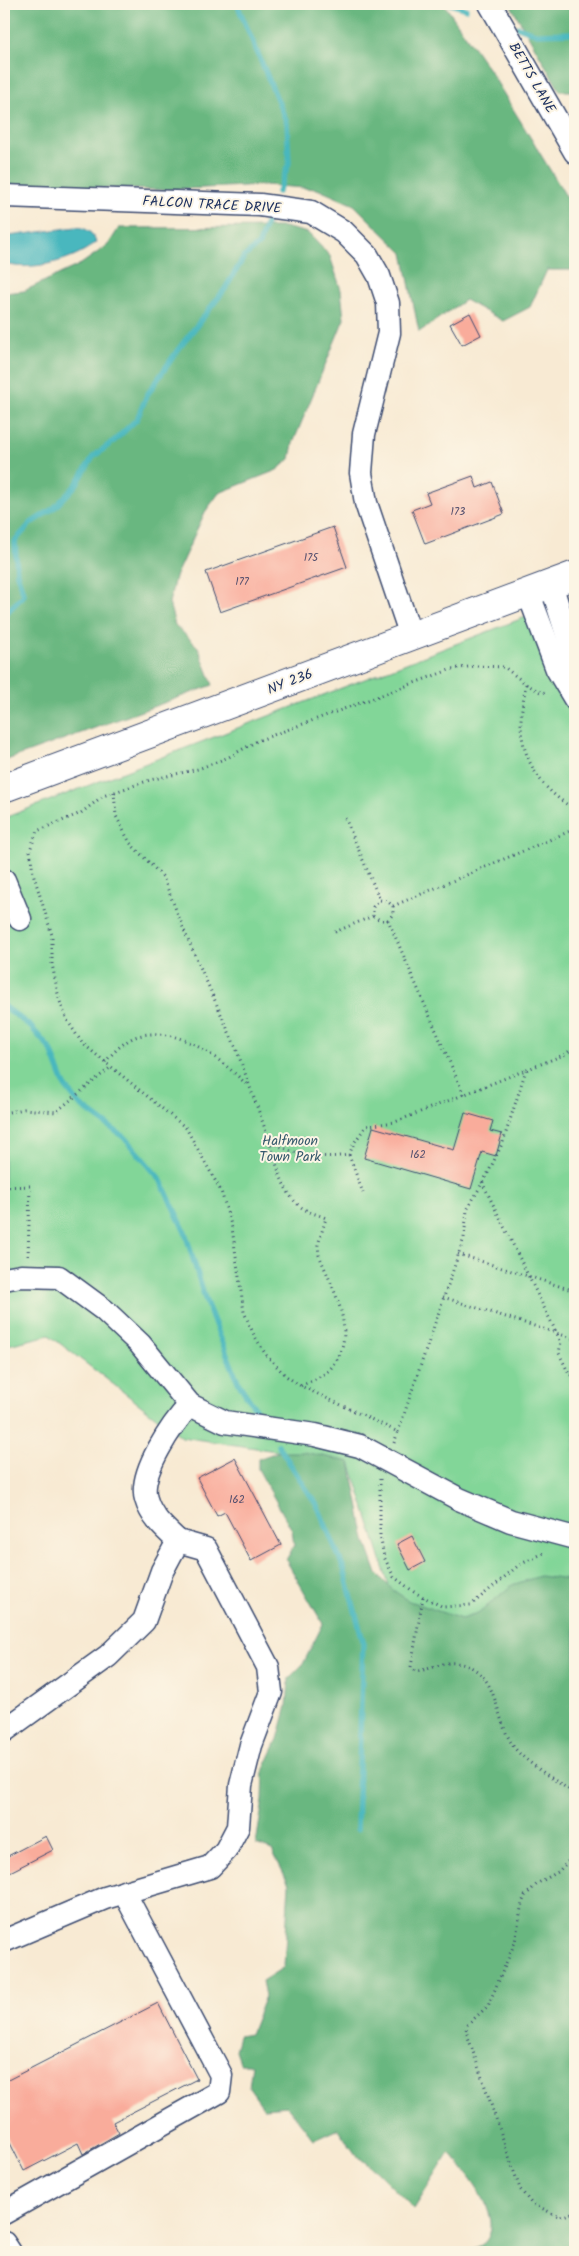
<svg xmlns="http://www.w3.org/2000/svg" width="579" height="2256" font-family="Kalam,sans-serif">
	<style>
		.green { fill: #82d698; stroke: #4e827b }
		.forest { fill: #69b780; stroke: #42736f }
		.water { fill: #48b7be; stroke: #32738e }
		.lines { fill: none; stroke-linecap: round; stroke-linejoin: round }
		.stream { stroke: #48b7be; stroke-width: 5.5 }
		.building { fill: #f9ac9b }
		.minor-casing { stroke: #3c4b70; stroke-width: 25 }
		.major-casing { stroke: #3c4b70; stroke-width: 30 }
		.path { stroke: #3c4b70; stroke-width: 3; stroke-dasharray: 1 4; stroke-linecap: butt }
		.minor { stroke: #fff; stroke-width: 22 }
		.major { stroke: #fff; stroke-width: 28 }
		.labels { text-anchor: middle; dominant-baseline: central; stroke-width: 4; stroke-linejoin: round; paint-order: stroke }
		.number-label { font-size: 11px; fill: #524e6d }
		.street-label { font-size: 14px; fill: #1b2f5e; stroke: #fcf5e5 }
		.park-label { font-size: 14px; fill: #35596c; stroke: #fcf5e5 }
	</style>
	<rect width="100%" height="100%" fill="#fcf5e5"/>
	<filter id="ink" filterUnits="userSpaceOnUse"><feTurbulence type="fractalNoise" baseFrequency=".02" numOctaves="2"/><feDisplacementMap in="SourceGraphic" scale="10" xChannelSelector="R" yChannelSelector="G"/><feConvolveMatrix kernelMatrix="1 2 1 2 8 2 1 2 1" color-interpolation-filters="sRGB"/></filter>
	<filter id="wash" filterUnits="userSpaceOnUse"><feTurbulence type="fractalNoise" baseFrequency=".0096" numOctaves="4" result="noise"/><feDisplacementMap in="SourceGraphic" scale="20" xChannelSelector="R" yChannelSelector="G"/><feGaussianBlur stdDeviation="1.12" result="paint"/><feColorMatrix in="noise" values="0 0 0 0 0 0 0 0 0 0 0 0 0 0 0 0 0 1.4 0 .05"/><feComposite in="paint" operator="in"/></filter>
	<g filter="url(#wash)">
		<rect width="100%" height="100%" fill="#f8ead3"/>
		<polygon class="green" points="575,598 575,2213 395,1605 350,1462 182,1437 49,1335 4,1346 4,818"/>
		<g class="forest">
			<polygon points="4,4 444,4 490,71 575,211 575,270 547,270 530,307 503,321 465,300 419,332 403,253 354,205 317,189 265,185 162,190 4,185"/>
			<polygon points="510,4 575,4 575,91 560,91"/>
			<polygon points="284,227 308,233 330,256 341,290 344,319 293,443 290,459 277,470 219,493 205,512 175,577 169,603 175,625 198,647 213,685 4,761 4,293 24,291 81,264 108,245 119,228"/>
			<path d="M277 1452H304L350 1462 365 1540 377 1574 393 1590 409 1601 461 1619 478 1614 512 1585 540 1576 575 1581V2252H464C470 2250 480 2247 485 2242 506 2218 467 2171 449 2153L414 2209 376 2171 356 2155 338 2129 314 2140 287 2106 264 2108 249 2087 252 2064H240L235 2050 239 2036 250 2034 265 1996 262 1981 284 1967 289 1884 272 1850 256 1844 263 1800 264 1769 278 1739 287 1706 289 1678 303 1664 323 1624 286 1560 294 1546 292 1530 258 1469V1459Z"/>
		</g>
		<path class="water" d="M76 227C87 228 92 232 96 242 77 260 30 272 6 264L4 239 9 236Z"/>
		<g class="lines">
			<g class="stream">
				<polyline points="237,4 287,123 289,163 278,192"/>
				<polyline points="450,4 466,9"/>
				<polyline points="518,27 537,34 575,33"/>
				<polyline points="4,615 24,595 17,574 15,541 31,523 54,508 76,485 93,457 115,440 137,419 147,395 177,351 225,289 244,257 259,244 267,221"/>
				<polyline points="4,1006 31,1027 51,1050 65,1086 80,1105 125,1138 160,1179 185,1232 206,1302 239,1384 258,1413"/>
				<polyline points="278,1445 318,1507 344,1569 363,1641 357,1829"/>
			</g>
		</g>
		<g id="blocks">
			<g class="building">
				<polygon points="470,313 481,335 462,345 450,324"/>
				<polygon points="473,476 477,488 492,482 504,514 425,544 412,510 430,503 426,493"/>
				<polygon points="333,527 347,567 220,612 206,572"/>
				<polygon points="465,1113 493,1121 490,1131 502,1134 496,1156 482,1152 471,1189 364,1158 373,1127 454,1150"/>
				<polygon points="235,1458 281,1545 251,1561 225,1512 217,1516 197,1478"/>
				<polygon points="412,1536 425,1562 410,1570 397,1544"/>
				<polygon points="46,1836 53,1850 4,1875 4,1858"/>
				<polygon points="158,2003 197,2079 113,2122 119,2133 83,2154 78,2143 24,2171 4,2131 4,2082"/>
			</g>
		</g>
	</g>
	<g filter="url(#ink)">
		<use href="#blocks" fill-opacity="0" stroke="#3c4b70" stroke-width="1"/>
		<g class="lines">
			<g class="minor-casing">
				<g id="minor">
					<polyline points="490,4 575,152"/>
					<polyline points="4,196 260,205 311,212 344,232 367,255 379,276 388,303 389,333 364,434 361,473 366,503 411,636"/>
					<polyline points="551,584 575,660"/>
					<polyline points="528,592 557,669 575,699"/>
					<polyline points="4,880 20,919"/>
					<polyline points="4,1279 21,1276 59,1277 104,1310 140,1344 190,1405 225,1422 315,1435 360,1446 459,1499 511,1521 575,1538"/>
					<path d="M178 1541C165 1529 151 1517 146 1499 138 1473 173 1423 190 1405"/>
					<polyline points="4,1731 108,1656 144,1621 162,1571 178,1541 206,1549 268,1667 271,1692 251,1745 241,1785 238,1827 226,1850 210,1867 105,1898 4,1941"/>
					<polyline points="4,2213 219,2092 221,2075 124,1892"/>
					<polyline points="4,2243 10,2252"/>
				</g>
			</g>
			<g class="major-casing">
				<polyline id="major" points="4,788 575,575"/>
			</g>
			<g class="path">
				<path d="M526 684C524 697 521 710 521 722 521 760 543 792 575 809"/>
				<polyline points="114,792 116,816 130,843 163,877 186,935 236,1048 269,1140"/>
				<polyline points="345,818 380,900"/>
				<polyline points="393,906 575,829"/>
				<polyline points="388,920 380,920 373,916 373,907 380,900 387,901 393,906 393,914 388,920 464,1095"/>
				<polyline points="335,932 373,916"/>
				<path d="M105 1062C113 1053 123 1042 135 1037 176 1023 220 1058 247 1085"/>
				<polyline points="4,1113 24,1109 56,1112 111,1067"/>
				<polyline points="349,1155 354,1143 366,1126 395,1122 566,1054 575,1046"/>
				<polyline points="482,1182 561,1342 559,1353 569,1374 575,1376"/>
				<polyline points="4,1187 30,1186 28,1258"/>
				<polyline points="458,1254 575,1291"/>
				<polyline points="443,1297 575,1339"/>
				<path d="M301 1386C310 1381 324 1376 331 1368 360 1334 333 1290 319 1255L318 1245 326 1218C317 1214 309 1213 301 1207 282 1193 276 1161 269 1140 294 1156 320 1159 349 1155L363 1193"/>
				<polyline points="398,1432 464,1238 467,1210 488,1173 503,1142 526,1070"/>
				<polyline points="394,1443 398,1432 301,1386 286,1376 266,1355 254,1335 244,1312 232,1228 221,1191 186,1128 82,1043 67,1020 59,999 52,964 52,935 33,873 30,850 37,831 81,813 103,796 150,780 198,769 229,757 257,741 452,669 476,666 504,667 526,684 542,693 548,691"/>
				<polyline points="380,1479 380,1535 384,1557 394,1577 414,1592 443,1607 471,1605 519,1565 546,1552"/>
				<path d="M423 1597 411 1667 415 1671C429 1671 443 1661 456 1663 504 1669 491 1726 520 1754 536 1769 557 1781 575 1794"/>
				<polyline points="575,1854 558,1872 538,1883 525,1896 522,1903 515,1942 488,2006 467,2025 466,2031 520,2189 531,2203 560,2217 575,2212"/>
			</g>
			<use href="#minor" class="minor"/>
			<use href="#major" class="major"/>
		</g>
	</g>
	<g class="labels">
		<g class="number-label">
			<text x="458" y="512">173</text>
			<text x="311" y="558">175</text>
			<text x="242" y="582">177</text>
			<text x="418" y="1155">162</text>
			<text x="237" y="1500">162</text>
		</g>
		<g class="street-label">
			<text transform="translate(532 78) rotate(60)">BETTS LANE</text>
			<text transform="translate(212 205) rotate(3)">FALCON TRACE DRIVE</text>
			<text transform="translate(290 682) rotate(-21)">NY 236</text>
		</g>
		<g class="park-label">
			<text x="290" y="1141">Halfmoon<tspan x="290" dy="16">Town Park</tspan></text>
		</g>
	</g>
	<rect width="579" height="2256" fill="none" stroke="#fcf5e5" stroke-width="20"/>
</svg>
